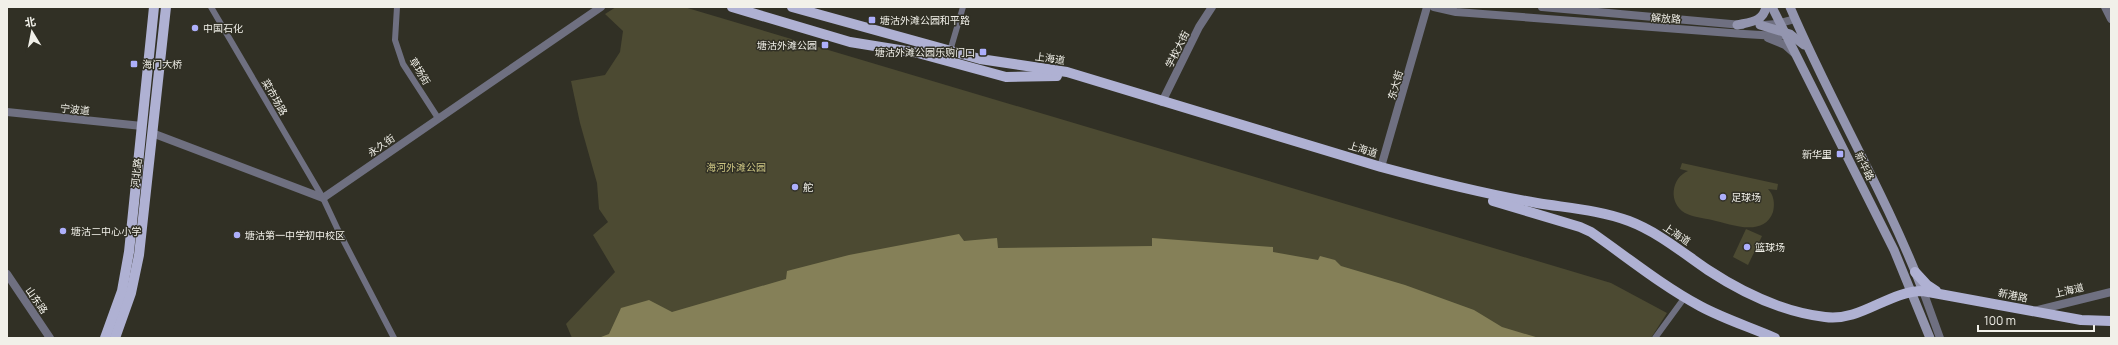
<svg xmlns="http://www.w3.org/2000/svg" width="2118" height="345" font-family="Manrope,'Noto Sans SC',sans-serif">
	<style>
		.green { fill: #4c4a32 }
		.water { fill: #858058 }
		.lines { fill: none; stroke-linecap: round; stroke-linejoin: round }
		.minor { stroke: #6f7081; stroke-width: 6 }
		.tertiary { stroke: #6f7081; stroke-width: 8 }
		.secondary { stroke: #9395af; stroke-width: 9 }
		.primary { stroke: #afb1d3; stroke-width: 10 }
		.poi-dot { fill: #adaffb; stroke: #313025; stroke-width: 1.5 }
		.labels { text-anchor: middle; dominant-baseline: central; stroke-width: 3; stroke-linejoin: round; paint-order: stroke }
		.street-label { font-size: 10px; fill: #f1f0e9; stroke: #313025 }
		.poi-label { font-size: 10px; fill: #f1f0e9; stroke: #313025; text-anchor: start }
		.park-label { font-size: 10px; fill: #cdc683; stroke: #313025 }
	</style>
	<rect width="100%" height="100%" fill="#313025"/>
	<g class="green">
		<polygon points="616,7 684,7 1611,283 1667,313 1651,338 572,338 566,324 615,272 593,235 608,222 599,209 597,183 580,123 571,81 605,75 620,52 623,31 605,14"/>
		<path d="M1682 163 1778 184 1777 190 1768 189C1774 195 1775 204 1773 212 1764 238 1730 224 1712 220 1704 218 1692 217 1685 213 1668 203 1671 178 1688 171L1680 169Z"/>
		<polygon points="1746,229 1762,236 1748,265 1733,257"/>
	</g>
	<polygon class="water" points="959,234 964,241 997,238 998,248 1152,246 1152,238 1273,247 1273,252 1318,260 1320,256 1335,260 1341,266 1405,285 1474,310 1502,327 1539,338 570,338 601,337 609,334 621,308 649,300 672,312 786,279 787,271 849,255"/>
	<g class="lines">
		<g class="minor">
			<polyline points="211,7 323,198 338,230 394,338"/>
			<polyline points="397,7 395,40 403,64 438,118"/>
			<polyline points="950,51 963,7"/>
			<polyline points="1655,338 1685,297"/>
		</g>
		<g class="tertiary">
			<polyline points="1434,7 1456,12 1744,34 1778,36 1790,34"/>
			<polyline points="1542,7 1742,25"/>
			<polyline points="2105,7 2111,19"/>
			<polyline points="1764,25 1777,24 1795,19"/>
			<polyline points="1768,38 1785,45 1794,53"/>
			<polyline points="1162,102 1199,27 1212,7"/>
			<polyline points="7,112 142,126"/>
			<polyline points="152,133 323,198 601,7"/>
			<polyline points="1381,167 1427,7"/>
			<polyline points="7,274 50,338"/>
			<polyline points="1923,291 1940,338"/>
			<polyline points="2034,311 2111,292"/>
		</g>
		<g class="secondary">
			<polyline points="1772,7 1894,250 1930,338"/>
			<path d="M1790 7C1831 103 1885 193 1923 291"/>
			<path d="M1737 25C1750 22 1763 22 1766 7"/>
			<polyline points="1760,25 1790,34 1804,45"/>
		</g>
		<g class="primary">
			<polyline points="732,7 850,42 918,53 1006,77 1057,76"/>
			<path d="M792 7 980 59 1067 72 1381 167C1433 181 1485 194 1537 203 1568 208 1600 210 1629 221 1658 232 1683 253 1708 270 1743 293 1783 312 1825 317 1861 322 1888 291 1923 291L2081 320 2111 321"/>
			<path d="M1493 201 1580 227 1591 232C1627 257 1661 285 1700 306 1724 319 1750 327 1775 338"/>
			<polyline points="1915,272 1927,285 1936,291"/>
			<polyline points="105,338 122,291 129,252 154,7"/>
			<polyline points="115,338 131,293 139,255 166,7"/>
		</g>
	</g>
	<g class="poi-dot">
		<rect x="868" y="16" width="8" height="8" rx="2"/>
		<circle cx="195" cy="28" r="4"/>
		<rect x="821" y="41" width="8" height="8" rx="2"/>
		<rect x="979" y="48" width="8" height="8" rx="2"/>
		<rect x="130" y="60" width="8" height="8" rx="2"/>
		<rect x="1836" y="150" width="8" height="8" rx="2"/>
		<circle cx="795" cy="187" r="4"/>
		<circle cx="1723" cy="197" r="4"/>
		<circle cx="63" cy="231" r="4"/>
		<circle cx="237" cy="235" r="4"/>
		<circle cx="1747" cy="247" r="4"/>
	</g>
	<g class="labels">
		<g class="street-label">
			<text transform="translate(1666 18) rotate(4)">解放路</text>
			<text transform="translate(1177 49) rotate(-63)">学校大街</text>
			<text transform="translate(1050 58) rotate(8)">上海道</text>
			<text transform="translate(420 71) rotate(58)">草场街</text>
			<text transform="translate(1395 85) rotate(-74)">东大街</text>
			<text transform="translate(275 97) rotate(60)">菜市场路</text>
			<text transform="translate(75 109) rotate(6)">宁波道</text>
			<text transform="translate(381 145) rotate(-35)">永久街</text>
			<text transform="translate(1363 149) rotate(17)">上海道</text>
			<text transform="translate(1865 166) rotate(64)">新华路</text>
			<text transform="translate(136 173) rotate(-84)">河北路</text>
			<text transform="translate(1677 234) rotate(34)">上海道</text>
			<text transform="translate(2069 290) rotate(-13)">上海道</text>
			<text transform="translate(2013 295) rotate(11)">新港路</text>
			<text transform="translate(37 300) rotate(55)">山东路</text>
		</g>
		<g class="poi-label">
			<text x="880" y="20">塘沽外滩公园和平路</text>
			<text x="203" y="28">中国石化</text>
			<text x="817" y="45" text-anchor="end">塘沽外滩公园</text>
			<text x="975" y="52" text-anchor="end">塘沽外滩公园乐购门口</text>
			<text x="142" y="64">海门大桥</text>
			<text x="1832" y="154" text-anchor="end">新华里</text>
			<text x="803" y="187">舵</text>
			<text x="1731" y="197">足球场</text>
			<text x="71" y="231">塘沽二中心小学</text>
			<text x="245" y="235">塘沽第一中学初中校区</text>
			<text x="1755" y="247">篮球场</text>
		</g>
		<g class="park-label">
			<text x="736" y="167">海河外滩公园</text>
		</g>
	</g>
	<rect width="2118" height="345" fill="none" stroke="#f1f0e9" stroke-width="16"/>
	<g transform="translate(32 32) rotate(350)" stroke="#313025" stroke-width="3" paint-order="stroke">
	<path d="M0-3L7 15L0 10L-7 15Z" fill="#f1f0e9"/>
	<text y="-6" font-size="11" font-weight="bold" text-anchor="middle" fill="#f1f0e9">北</text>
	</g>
	<path d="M1978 325v6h116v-6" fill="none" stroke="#f1f0e9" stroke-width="2"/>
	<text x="1984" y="325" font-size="12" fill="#f1f0e9" stroke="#313025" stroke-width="3" paint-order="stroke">100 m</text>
</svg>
